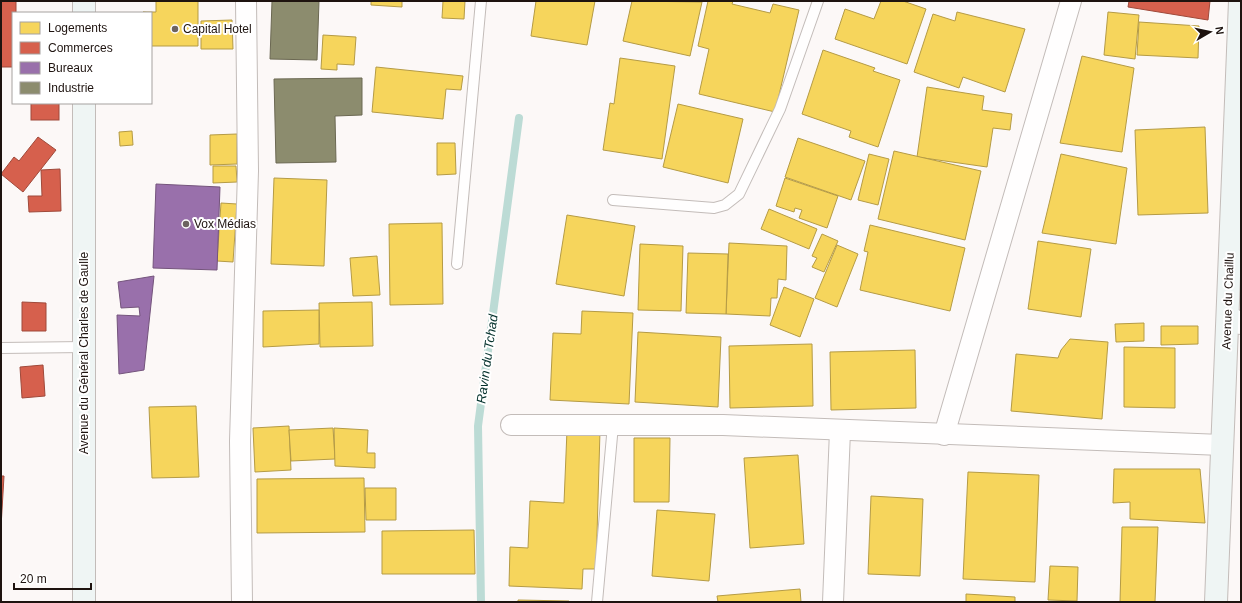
<svg xmlns="http://www.w3.org/2000/svg" width="1242" height="603" font-family="Helvetica,sans-serif">
	<style>
		.homes { fill: #f6d55c; stroke: #b59b45 }
		.shops { fill: #d6604d; stroke: #9f493a }
		.offices { fill: #9970ab; stroke: #74547c }
		.industry { fill: #8c8c6e; stroke: #6b6852 }
		.lines { fill: none; stroke-linecap: round; stroke-linejoin: round }
		.stream { stroke: #bcdbd5; stroke-width: 8 }
		.lane-casing { stroke: #c3bcb9; stroke-width: 12 }
		.street-casing { stroke: #c3bcb9; stroke-width: 22 }
		.secondary-casing { stroke: #c3bcb9; stroke-width: 24 }
		.lane { stroke: #fffefe; stroke-width: 10 }
		.street { stroke: #fffefe; stroke-width: 20 }
		.secondary { stroke: #eff5f4; stroke-width: 22 }
		.poi-dot { fill: #6c6360; stroke: #fff; stroke-width: 1.5 }
		.labels { text-anchor: middle; dominant-baseline: central; stroke-width: 4; stroke-linejoin: round; paint-order: stroke }
		.poi-label { font-size: 12px; fill: #1e130f; stroke: #fff; text-anchor: start }
		.street-label { font-size: 12px; fill: #1e130f; stroke: #fff }
		.water-label { font-size: 13px; font-style: italic; fill: #05322d; stroke: #fff }
	</style>
	<rect width="100%" height="100%" fill="#fcf8f7"/>
	<g class="homes">
		<polygon points="156,1 198,1 198,46 151,46 151,13 143,12 156,12"/>
		<polygon points="371,1 402,1 402,7 371,5"/>
		<polygon points="443,1 465,1 464,19 442,18"/>
		<polygon points="536,1 595,1 587,45 531,36"/>
		<polygon points="632,1 702,2 690,56 623,41"/>
		<polygon points="708,1 733,1 732,4 770,13 773,4 799,10 775,112 699,94 709,49 698,46"/>
		<polygon points="881,1 903,1 926,9 907,64 835,39 845,9 874,19"/>
		<polygon points="957,12 1025,29 1005,92 963,77 959,88 914,72 933,14 955,21"/>
		<polygon points="1108,12 1139,15 1135,59 1104,55"/>
		<polygon points="232,20 233,49 201,49 201,21"/>
		<polygon points="1139,22 1199,26 1198,58 1137,55"/>
		<polygon points="323,35 356,37 354,65 337,64 337,70 321,69"/>
		<polygon points="823,50 875,68 873,71 900,80 878,147 849,137 851,131 802,114"/>
		<polygon points="1082,56 1134,68 1122,152 1060,143"/>
		<polygon points="620,58 675,66 662,159 603,150 610,103 614,104"/>
		<polygon points="376,67 463,76 461,90 446,89 443,119 372,112"/>
		<polygon points="927,87 984,96 982,110 1012,114 1010,130 993,128 987,167 917,157"/>
		<polygon points="678,104 743,119 728,183 663,167"/>
		<polygon points="1205,127 1208,213 1138,215 1135,130"/>
		<polygon points="132,131 133,145 120,146 119,132"/>
		<polygon points="237,134 237,164 210,165 210,135"/>
		<polygon points="798,138 865,161 851,200 785,177"/>
		<polygon points="437,143 455,143 456,174 437,175"/>
		<polygon points="894,151 981,171 965,240 878,219"/>
		<polygon points="869,154 889,159 878,205 858,200"/>
		<polygon points="1061,154 1127,168 1116,244 1042,233"/>
		<polygon points="213,166 236,166 237,182 213,183"/>
		<polygon points="274,178 327,180 324,266 271,264"/>
		<polygon points="785,178 838,196 827,228 799,218 802,210 795,208 794,212 776,206"/>
		<polygon points="221,203 237,204 233,262 217,261"/>
		<polygon points="769,209 817,229 809,249 761,229"/>
		<polygon points="567,215 635,226 624,296 556,284"/>
		<polygon points="442,223 443,304 390,305 389,224"/>
		<polygon points="870,225 965,248 950,311 860,290 868,252 864,251"/>
		<polygon points="822,234 838,241 824,272 812,267 817,258 812,256"/>
		<polygon points="1038,241 1091,249 1081,317 1028,309"/>
		<polygon points="729,243 787,246 786,280 778,279 777,298 771,298 770,316 726,314"/>
		<polygon points="640,244 683,246 681,311 638,310"/>
		<polygon points="837,245 858,254 837,307 815,298"/>
		<polygon points="688,253 728,254 726,314 686,313"/>
		<polygon points="377,256 380,295 353,296 350,258"/>
		<polygon points="784,287 814,299 800,337 770,325"/>
		<polygon points="372,302 373,346 320,347 319,303"/>
		<polygon points="319,310 319,344 263,347 263,311"/>
		<polygon points="582,311 633,313 629,404 550,400 553,333 581,334"/>
		<polygon points="1144,323 1144,341 1116,342 1115,324"/>
		<polygon points="1161,326 1198,326 1198,344 1161,345"/>
		<polygon points="638,332 721,337 718,407 635,402"/>
		<polygon points="1070,339 1108,342 1102,419 1011,411 1016,354 1058,358 1061,350"/>
		<polygon points="812,344 813,406 730,408 729,346"/>
		<polygon points="1124,347 1175,348 1175,408 1124,407"/>
		<polygon points="915,350 916,408 831,410 830,352"/>
		<polygon points="196,406 199,477 152,478 149,407"/>
		<polygon points="289,426 291,470 255,472 253,428"/>
		<polygon points="333,428 335,459 291,461 289,430"/>
		<polygon points="334,428 368,430 367,453 375,453 375,468 335,466"/>
		<polygon points="567,430 600,431 596,569 583,569 582,589 509,586 510,547 528,548 530,501 564,503"/>
		<polygon points="634,438 670,438 669,502 634,502"/>
		<polygon points="798,455 804,544 750,548 744,458"/>
		<polygon points="1114,469 1200,469 1205,523 1130,519 1130,502 1113,503"/>
		<polygon points="968,472 1039,475 1035,582 963,579"/>
		<polygon points="364,478 365,532 257,533 257,479"/>
		<polygon points="365,488 396,488 396,520 366,520"/>
		<polygon points="871,496 923,499 920,576 868,574"/>
		<polygon points="657,510 715,514 709,581 652,576"/>
		<polygon points="1122,527 1158,527 1155,602 1120,602"/>
		<polygon points="474,530 475,574 382,574 382,531"/>
		<polygon points="1050,566 1078,567 1077,601 1048,600"/>
		<polygon points="800,589 801,602 718,602 717,596"/>
		<polygon points="966,594 1015,597 1015,602 966,602"/>
		<polygon points="518,600 569,601 569,602 518,602"/>
	</g>
	<g class="shops">
		<polygon points="1,1 16,1 16,13 13,13 13,67 1,67"/>
		<polygon points="1129,1 1210,1 1208,20 1128,7"/>
		<rect x="31" y="103" width="28" height="17"/>
		<polygon points="38,137 56,150 23,192 1,174 14,157 19,161"/>
		<polygon points="60,169 61,211 29,212 28,196 42,196 41,170"/>
		<polygon points="22,302 46,303 46,331 22,331"/>
		<polygon points="43,365 45,396 22,398 20,367"/>
		<polygon points="1,476 4,476 1,527"/>
	</g>
	<g class="offices">
		<polygon points="156,184 220,187 217,270 153,268"/>
		<polygon points="154,276 144,370 119,374 117,315 140,316 139,307 121,308 118,282"/>
	</g>
	<g class="industry">
		<polygon points="272,1 319,1 317,60 270,59"/>
		<polygon points="362,78 362,115 335,116 336,162 276,163 274,79"/>
	</g>
	<g class="lines">
		<polyline class="stream" points="481,602 478,426 519,118"/>
		<g class="lane-casing">
			<g id="lane">
				<polyline points="613,200 714,208 725,205 739,194 780,109 818,1"/>
				<polyline points="457,264 481,1"/>
				<polyline points="1,348 84,347"/>
				<polyline points="597,602 613,425"/>
			</g>
		</g>
		<g class="street-casing">
			<g id="street">
				<polyline points="1227,314 1241,324"/>
				<polyline points="511,425 723,425 1222,445"/>
				<polyline points="944,435 1071,1"/>
				<polyline points="242,602 240,441 248,171 246,1"/>
				<polyline points="833,602 840,431"/>
			</g>
		</g>
		<g class="secondary-casing">
			<g id="secondary">
				<polyline points="84,13 84,1"/>
				<polyline points="84,103 84,602"/>
				<polyline points="1216,602 1240,1"/>
			</g>
		</g>
		<use href="#lane" class="lane"/>
		<use href="#street" class="street"/>
		<use href="#secondary" class="secondary"/>
	</g>
	<g class="poi-dot">
		<circle cx="175" cy="29" r="4"/>
		<circle cx="186" cy="224" r="4"/>
	</g>
	<g class="labels">
		<g class="poi-label">
			<text x="183" y="29">Capital Hotel</text>
			<text x="194" y="224">Vox Médias</text>
		</g>
		<g class="street-label">
			<text transform="translate(1228 301) rotate(-88)">Avenue du Chaillu</text>
			<text transform="translate(84 353) rotate(-90)">Avenue du Général Charles de Gaulle</text>
		</g>
		<g class="water-label">
			<text transform="translate(487 359) rotate(-82)">Ravin du Tchad</text>
		</g>
	</g>
	<rect width="1242" height="603" fill="none" stroke="#1e130f" stroke-width="4"/>
	<rect x="12" y="12" width="140" height="92" fill="#ffffff" stroke="#a5a19f"/>
	<rect x="20" y="22" width="20" height="12" fill="#f6d55c" stroke="#a5a19f"/>
	<text x="48" y="32" font-size="12" fill="#1e130f">Logements</text>
	<rect x="20" y="42" width="20" height="12" fill="#d6604d" stroke="#a5a19f"/>
	<text x="48" y="52" font-size="12" fill="#1e130f">Commerces</text>
	<rect x="20" y="62" width="20" height="12" fill="#9970ab" stroke="#a5a19f"/>
	<text x="48" y="72" font-size="12" fill="#1e130f">Bureaux</text>
	<rect x="20" y="82" width="20" height="12" fill="#8c8c6e" stroke="#a5a19f"/>
	<text x="48" y="92" font-size="12" fill="#1e130f">Industrie</text>
	<g transform="translate(1210 32) rotate(81)" stroke="#ffffff" stroke-width="3" paint-order="stroke">
	<path d="M0-3L7 15L0 10L-7 15Z" fill="#1e130f"/>
	<text y="-6" font-size="11" font-weight="bold" text-anchor="middle" fill="#1e130f">N</text>
	</g>
	<path d="M14 583v6h77v-6" fill="none" stroke="#1e130f" stroke-width="2"/>
	<text x="20" y="583" font-size="12" fill="#1e130f" stroke="#ffffff" stroke-width="3" paint-order="stroke">20 m</text>
</svg>
